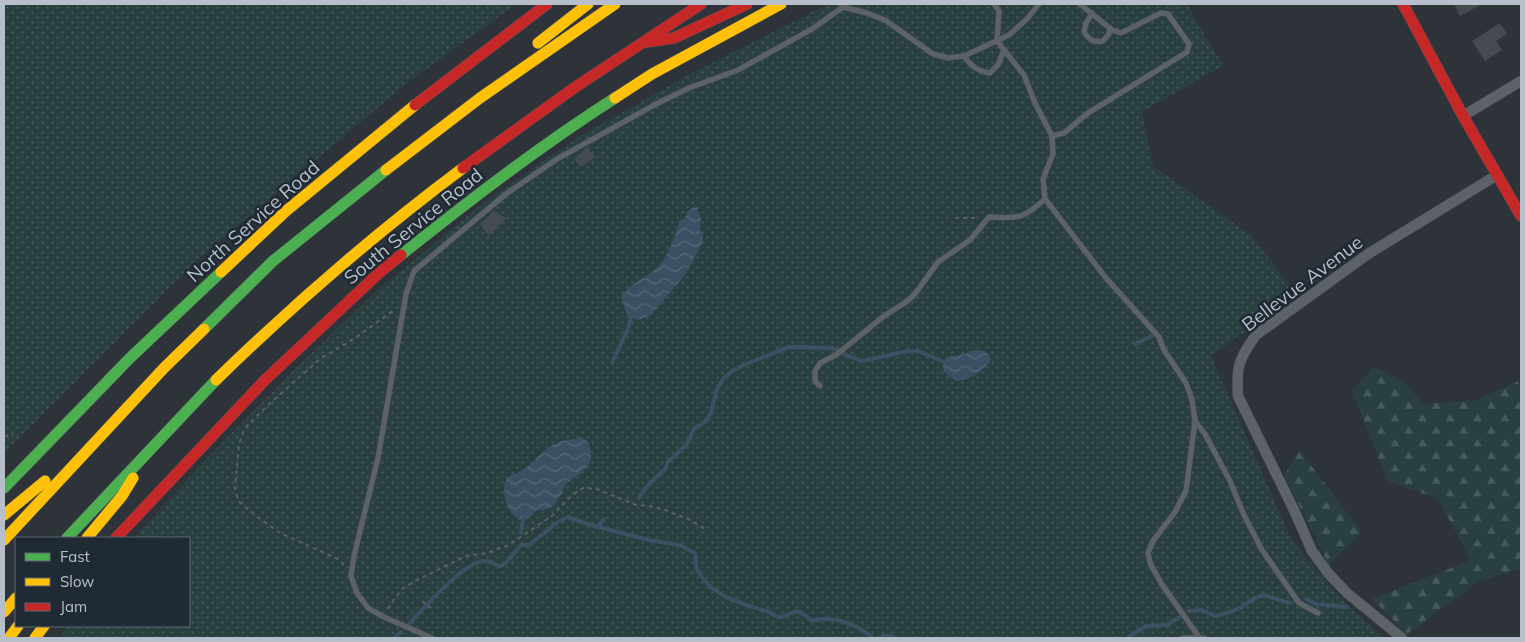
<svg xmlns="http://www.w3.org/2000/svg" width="1525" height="642" font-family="Mulish,sans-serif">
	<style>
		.grass { fill: url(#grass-dots) }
		.forest { fill: url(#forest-firs) }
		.water { fill: url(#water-waves) }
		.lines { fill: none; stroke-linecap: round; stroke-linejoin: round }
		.stream { stroke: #3c5063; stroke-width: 4 }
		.building { fill: #464b51 }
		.lane-casing { stroke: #4a4f54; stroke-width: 6 }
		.street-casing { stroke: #4a4f54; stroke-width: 11 }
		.fast-casing { stroke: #4a4f54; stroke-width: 12 }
		.slow-casing { stroke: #4a4f54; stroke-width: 12 }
		.jam-casing { stroke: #4a4f54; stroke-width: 12 }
		.path { stroke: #5a6064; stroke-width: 2; stroke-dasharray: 4 4; stroke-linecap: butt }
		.lane { stroke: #5d6268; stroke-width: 5 }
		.street { stroke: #5d6268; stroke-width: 10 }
		.fast { stroke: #4caf50; stroke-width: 11 }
		.slow { stroke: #ffc107; stroke-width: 11 }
		.jam { stroke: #c62828; stroke-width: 11 }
		.labels { text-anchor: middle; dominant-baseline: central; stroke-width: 5; stroke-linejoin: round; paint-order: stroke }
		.street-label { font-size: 19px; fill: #b7c0ca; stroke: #1f2a35 }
	</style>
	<defs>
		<pattern id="grass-dots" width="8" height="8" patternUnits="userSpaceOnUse" patternTransform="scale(1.25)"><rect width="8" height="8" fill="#2a4040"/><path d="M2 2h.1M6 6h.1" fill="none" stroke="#475a5a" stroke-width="1.8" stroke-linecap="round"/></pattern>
		<pattern id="forest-firs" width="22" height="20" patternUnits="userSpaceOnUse" patternTransform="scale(1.25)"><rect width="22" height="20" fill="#2a4040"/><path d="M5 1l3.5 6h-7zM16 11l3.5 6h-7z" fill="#475a5a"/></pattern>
		<pattern id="water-waves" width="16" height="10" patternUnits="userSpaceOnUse" patternTransform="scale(1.25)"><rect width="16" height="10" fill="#3c5063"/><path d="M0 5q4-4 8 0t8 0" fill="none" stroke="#566778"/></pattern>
	</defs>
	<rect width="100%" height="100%" fill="#2d3339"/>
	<g class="grass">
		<polygon points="4,4 517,4 411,80 196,261 4,453"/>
		<polygon points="828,4 1187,4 1212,48 1224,65 1142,112 1153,166 1251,235 1297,295 1211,356 1292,541 1342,599 1384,638 59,638 68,626 189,626 189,538 134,538 207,458 296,368 374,293 487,200 580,136 694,72"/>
	</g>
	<g class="forest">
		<polygon points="1374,367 1402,380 1424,404 1476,400 1518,381 1521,388 1521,568 1478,582 1407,634 1372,599 1471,560 1438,499 1388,481 1352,391"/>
		<polygon points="1300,451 1362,532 1329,565 1284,475"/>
	</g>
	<g class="water">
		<path d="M693 207 697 208 701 218 700 231 703 235V242L685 275 650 316 637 320 627 315 621 297C630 283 646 278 658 267 668 257 676 234 679 221L685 218 687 212Z"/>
		<path d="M976 350C986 350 988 352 991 361 982 372 971 379 956 381L944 372C941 356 948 357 960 355 965 354 971 351 976 350Z"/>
		<path d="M580 437C585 438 589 442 590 447 596 470 576 473 564 487 562 490 563 491 561 494 556 506 549 511 537 510 534 513 529 519 525 520 511 524 497 488 508 478 511 474 517 473 521 471 535 462 543 449 558 442 565 439 574 441 580 437Z"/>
	</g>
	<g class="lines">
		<g class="stream">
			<polyline points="1135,344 1154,335"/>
			<polyline points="843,354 862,361 908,351 918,351 947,363"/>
			<polyline points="612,363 628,329 631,317"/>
			<polyline points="639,498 647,486 665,469 668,462 687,444 694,429 706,421 711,413 717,389 723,379 732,371 746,364 789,347 831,348 838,350"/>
			<polyline points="597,527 604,519"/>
			<polyline points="521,533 523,520 525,517"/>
			<polyline points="1306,599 1316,604 1347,607"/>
			<polyline points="1189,611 1202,610 1215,616 1224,614 1240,608 1255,598 1264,595 1289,603"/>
			<path d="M409 624C423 609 463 563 483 561 488 561 494 563 498 566L504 565 521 545H529L558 522 568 517 591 525 649 540 680 545 695 553C697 559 695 564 697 569 711 598 743 603 771 613 783 622 784 614 795 612 802 610 806 618 812 620 817 621 822 618 827 619 844 620 860 627 873 638"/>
			<polyline points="1130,636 1146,626 1167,625 1180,617"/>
			<polyline points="394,638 401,632"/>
			<path d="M878 638C884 635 889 635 895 638"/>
		</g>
	</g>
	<g class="building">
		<polygon points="1454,4 1482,4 1460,16"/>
		<polygon points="1500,23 1507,34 1496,41 1502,50 1485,61 1472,41"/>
		<polygon points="587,147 595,157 581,167 574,159"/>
		<polygon points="494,211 506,218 489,236 480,224"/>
	</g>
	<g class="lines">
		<g class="lane-casing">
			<g id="lane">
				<polyline points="994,4 999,11 997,41 1024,75 1035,103 1052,136 1064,133 1088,113 1187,52 1189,44 1168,14 1161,13 1121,33 1112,30 1080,4"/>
				<polyline points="843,7 867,13 885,20 933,54 948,58 964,56 1009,35 1027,19 1039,4"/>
				<path d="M1092 13 1086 23 1084 32C1089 40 1094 43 1103 41L1109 34 1110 28"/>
				<path d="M964 56C971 66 977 71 990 73L998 65 1004 50"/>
				<polyline points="1052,136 1053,154 1043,179 1045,199 1106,278 1159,337 1164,350 1186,383 1192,400 1195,421 1205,434 1230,481 1244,515 1262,550 1299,603 1318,613"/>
				<path d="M820 386 815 381V371L820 363 836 355 884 316 906 302 915 294 938 262 970 240 989 217C1018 218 1022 220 1045 199"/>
				<polyline points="1195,421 1186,491 1175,512 1153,541 1148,553 1150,563 1161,583 1199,637"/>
				<polyline points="432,638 384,617 368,608 357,593 351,576 354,556 378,458 406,294 414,271 506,194 557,159 656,104 689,88 738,70 812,29 843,7 841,4"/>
				<polyline points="1182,638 1204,638"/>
			</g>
		</g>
		<g class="street-casing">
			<g id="street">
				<polyline points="1463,116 1521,81"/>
				<path d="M1402 638 1347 593 1328 573 1312 551 1294 510 1238 396C1236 367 1239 358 1256 335L1368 254 1497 175"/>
			</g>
		</g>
		<g class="fast-casing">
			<g id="fast">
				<path d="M401 255C470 200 540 146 615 98"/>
				<polyline points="204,329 273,261 386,170"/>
				<polyline points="4,488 130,358 221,272"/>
				<polyline points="67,538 216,380"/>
			</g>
		</g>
		<g class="slow-casing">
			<g id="slow">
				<polyline points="538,43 588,4"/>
				<polyline points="615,98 652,74 781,4"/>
				<polyline points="386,170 480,98 615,4"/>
				<polyline points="221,272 286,211 415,105"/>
				<path d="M216 380C293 305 376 233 463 168"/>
				<polyline points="4,515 45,481"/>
				<polyline points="87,538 122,496 133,478"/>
				<polyline points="4,540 164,368 204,329"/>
				<polyline points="4,612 16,598"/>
				<polyline points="9,638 18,626"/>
				<polyline points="35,638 44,626"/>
			</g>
		</g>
		<g class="jam-casing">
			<g id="jam">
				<polyline points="1403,4 1463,116 1521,216"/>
				<polyline points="646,42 674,38 747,4"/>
				<polyline points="415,105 547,4"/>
				<polyline points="463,168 574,88 701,4"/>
				<polyline points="116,538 265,380 380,272 401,255"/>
			</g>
		</g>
		<g class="path">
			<polyline points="955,218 978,218"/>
			<polyline points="4,436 13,435"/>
			<polyline points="344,565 338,559 280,533 255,515 238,501 235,488 239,444 245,428 267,406 320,359 355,338 394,310"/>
			<polyline points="422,601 431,608"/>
			<polyline points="388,609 392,602 402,589 421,578 466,556 487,553 509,545 553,515 571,496 583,488 597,489 636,505 650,506 665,510 690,520 707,530"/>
		</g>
		<use href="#lane" class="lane"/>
		<use href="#street" class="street"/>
		<use href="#fast" class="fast"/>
		<use href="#slow" class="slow"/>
		<use href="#jam" class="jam"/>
	</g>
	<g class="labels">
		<g class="street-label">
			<text transform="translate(253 221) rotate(-42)">North Service Road</text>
			<text transform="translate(413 226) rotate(-39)">South Service Road</text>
			<text transform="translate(1302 283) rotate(-37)">Bellevue Avenue</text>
		</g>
	</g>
	<rect width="1525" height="642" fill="none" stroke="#b7c0ca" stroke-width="10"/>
	<rect x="15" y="537" width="175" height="90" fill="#1f2a35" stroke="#5c6671"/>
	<rect x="25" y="553" width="25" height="8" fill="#4caf50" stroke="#5c6671"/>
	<text x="60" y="562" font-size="15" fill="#b7c0ca">Fast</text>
	<rect x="25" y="578" width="25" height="8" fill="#ffc107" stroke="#5c6671"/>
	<text x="60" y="587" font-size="15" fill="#b7c0ca">Slow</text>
	<rect x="25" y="603" width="25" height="8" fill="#c62828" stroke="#5c6671"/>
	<text x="60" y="612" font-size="15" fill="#b7c0ca">Jam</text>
</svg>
